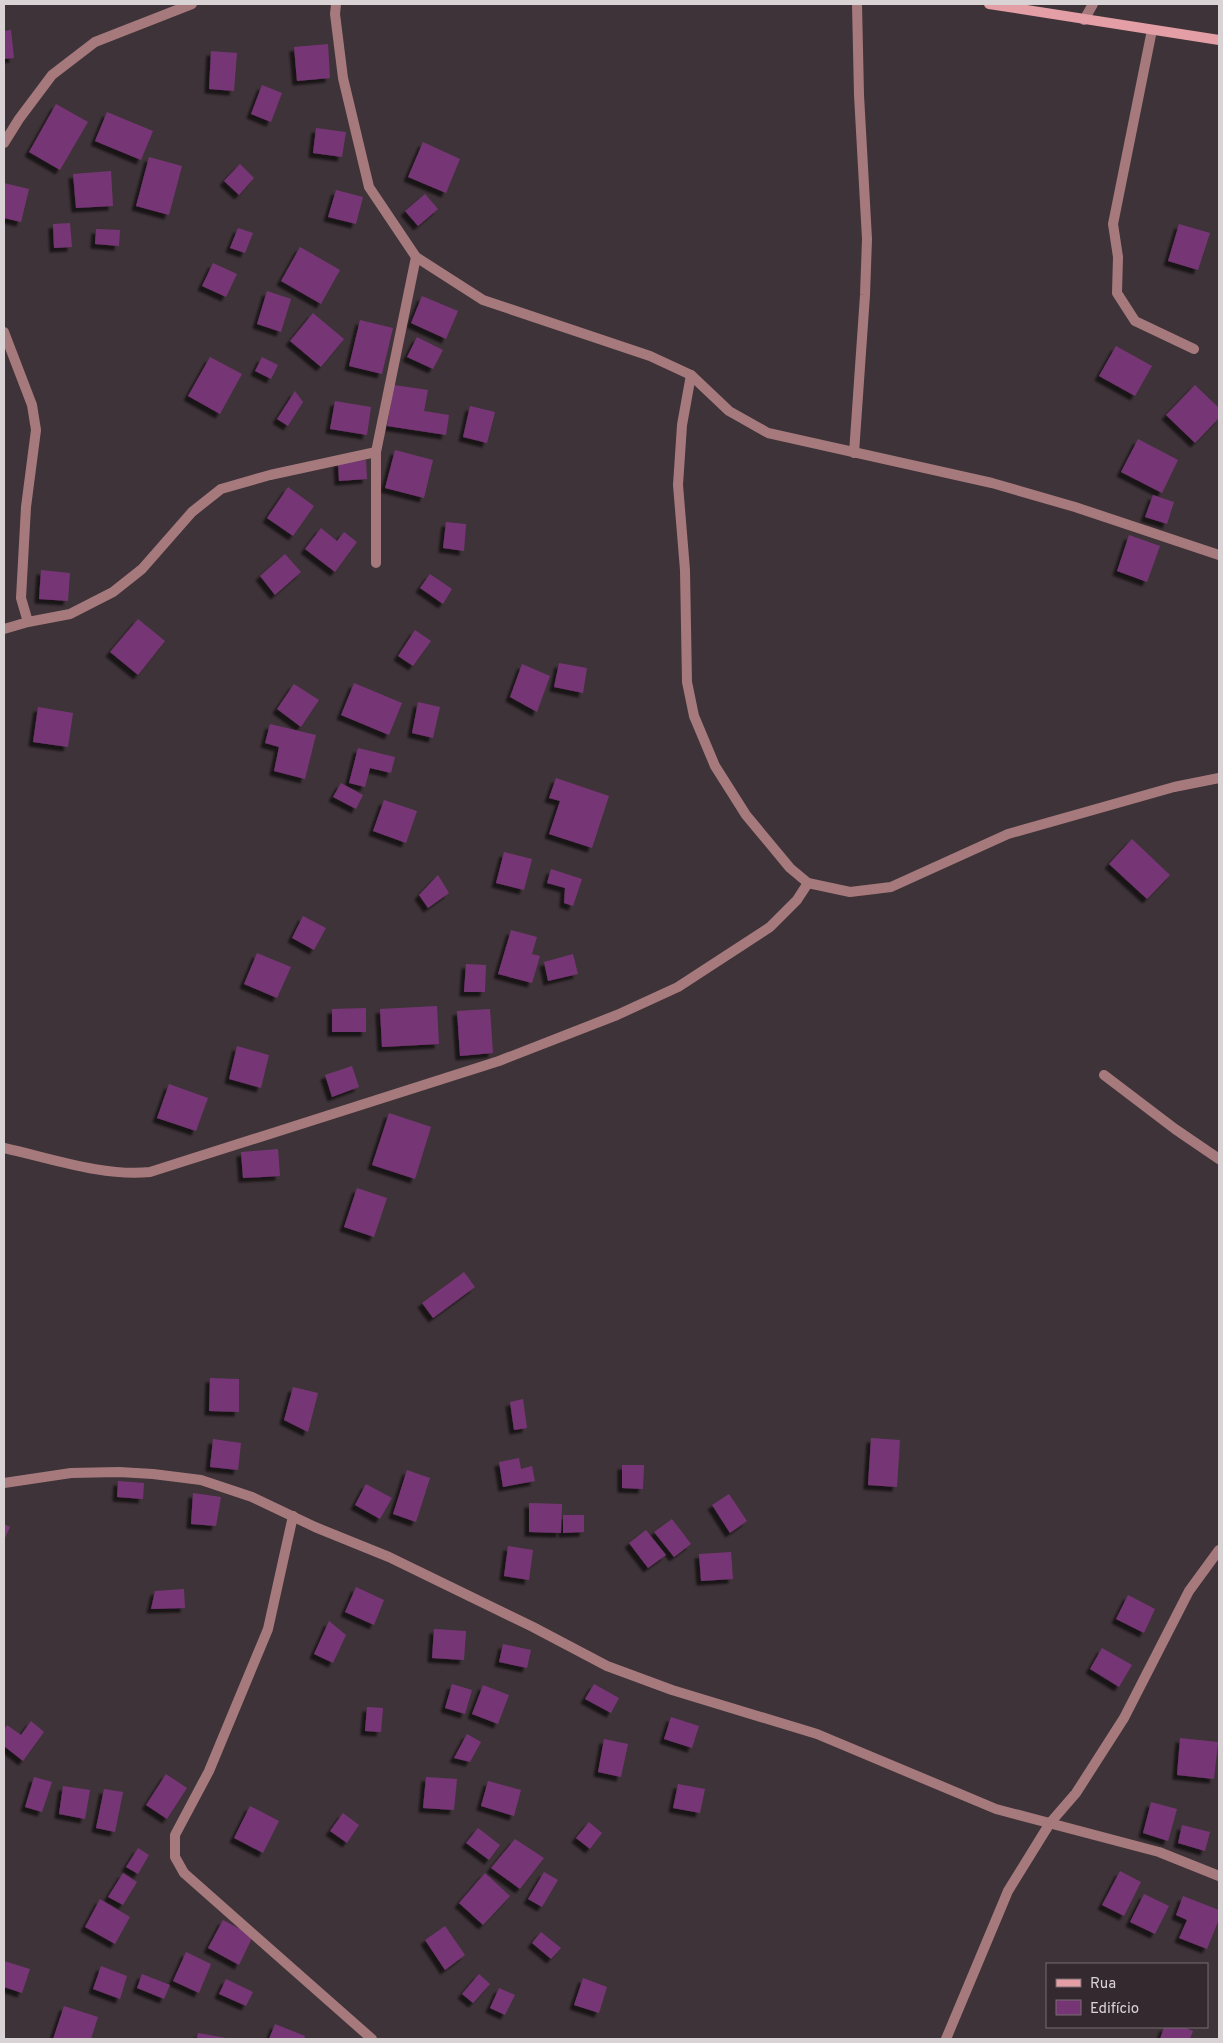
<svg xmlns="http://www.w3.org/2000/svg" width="1223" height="2043" font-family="Overpass,sans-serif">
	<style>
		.building { fill: #763675; filter: url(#shadow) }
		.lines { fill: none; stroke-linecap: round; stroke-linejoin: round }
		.street { stroke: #a67a7d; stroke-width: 10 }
		.secondary { stroke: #e49ea5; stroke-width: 10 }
	</style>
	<defs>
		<filter id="shadow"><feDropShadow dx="-4.5" dy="4.5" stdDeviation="1" flood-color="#0009"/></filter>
	</defs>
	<rect width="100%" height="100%" fill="#3e3338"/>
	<g class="building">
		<polygon points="11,30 14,58 4,59 4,31"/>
		<polygon points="328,44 330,78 297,81 294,47"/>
		<polygon points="211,51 237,53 234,91 209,89"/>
		<polygon points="262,85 282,93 271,122 251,114"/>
		<polygon points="56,104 88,122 60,170 29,152"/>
		<polygon points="107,112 153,131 141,160 95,141"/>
		<polygon points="316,128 346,132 342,157 313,153"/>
		<polygon points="423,142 460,159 446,193 408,177"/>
		<polygon points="149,157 182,166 169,215 136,206"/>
		<polygon points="240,164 254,178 239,195 224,181"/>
		<polygon points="111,171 113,206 76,208 73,174"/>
		<polygon points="4,183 29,189 21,222 4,218"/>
		<polygon points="336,190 363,197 356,224 328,217"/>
		<polygon points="425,194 438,209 418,226 405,211"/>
		<polygon points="70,223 72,247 54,248 53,224"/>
		<polygon points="1179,224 1210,233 1198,270 1168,261"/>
		<polygon points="238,228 253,233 245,253 230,248"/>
		<polygon points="96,229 120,230 119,246 95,244"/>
		<polygon points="300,247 340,270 321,304 281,281"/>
		<polygon points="213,263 237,274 226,297 202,286"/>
		<polygon points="267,291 291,299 281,332 257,324"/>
		<polygon points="422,296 458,311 446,339 411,323"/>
		<polygon points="313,313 344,339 321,367 290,341"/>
		<polygon points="360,320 393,328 382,374 349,366"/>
		<polygon points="417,337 443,350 433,369 407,357"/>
		<polygon points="1116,346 1152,366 1135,396 1099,376"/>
		<polygon points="210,357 242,374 220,414 188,396"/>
		<polygon points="262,357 278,365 271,379 255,371"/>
		<polygon points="394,385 428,390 424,411 449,415 446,435 387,426"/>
		<polygon points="1195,385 1219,408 1219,418 1195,443 1166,415"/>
		<polygon points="295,391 303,402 288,426 277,419"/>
		<polygon points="335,401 371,407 367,435 330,429"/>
		<polygon points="470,406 495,412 487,443 463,437"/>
		<polygon points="1138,439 1178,460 1162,493 1121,472"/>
		<polygon points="395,450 433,460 424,498 385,488"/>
		<polygon points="366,460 367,479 339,481 338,462"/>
		<polygon points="288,487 314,506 293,536 267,518"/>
		<polygon points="1153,495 1174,502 1167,524 1145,517"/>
		<polygon points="446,522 466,524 464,551 443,548"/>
		<polygon points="321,528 337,541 344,532 357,542 335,572 305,549"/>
		<polygon points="1129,535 1160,546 1147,582 1117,571"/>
		<polygon points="285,554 301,572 275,595 260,576"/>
		<polygon points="41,570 70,573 68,601 39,599"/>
		<polygon points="430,574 452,589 443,604 420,588"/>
		<polygon points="138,619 165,641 138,675 110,652"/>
		<polygon points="415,630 431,641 413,666 398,656"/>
		<polygon points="559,663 587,668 583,693 554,687"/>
		<polygon points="522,664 550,676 537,712 510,697"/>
		<polygon points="354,683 402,703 389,735 341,715"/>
		<polygon points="294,684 319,700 301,727 277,709"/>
		<polygon points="418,702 440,707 433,738 412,733"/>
		<polygon points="38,707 73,713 68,747 33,742"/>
		<polygon points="270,724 316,735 305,779 274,771 279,747 265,743"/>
		<polygon points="358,748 395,757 391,773 370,768 365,787 349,783"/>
		<polygon points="556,778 609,796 592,848 549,834 560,801 549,798"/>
		<polygon points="341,783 363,795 356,809 333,797"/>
		<polygon points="384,800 417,811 406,843 373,831"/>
		<polygon points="1132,839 1170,875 1147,899 1109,864"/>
		<polygon points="504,852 532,859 524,890 496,883"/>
		<polygon points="551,869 582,879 573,906 564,903 565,888 547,883"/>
		<polygon points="438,875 449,893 428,908 419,895"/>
		<polygon points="303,916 326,928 314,950 292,938"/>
		<polygon points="511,930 537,937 532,954 540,956 532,983 498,974"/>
		<polygon points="257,953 291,967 277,998 244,984"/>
		<polygon points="573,954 578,974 548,981 544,962"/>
		<polygon points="466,964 486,965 485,992 464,992"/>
		<polygon points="437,1006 439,1044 382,1047 380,1009"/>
		<polygon points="366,1008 366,1032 332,1032 332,1009"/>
		<polygon points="490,1009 493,1053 460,1056 457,1011"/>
		<polygon points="237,1046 269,1055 261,1088 229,1079"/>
		<polygon points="352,1066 359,1087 332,1097 325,1075"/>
		<polygon points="169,1084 208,1098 196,1131 157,1118"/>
		<polygon points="389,1113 431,1127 415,1179 372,1165"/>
		<polygon points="278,1149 280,1176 243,1178 241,1152"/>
		<polygon points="357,1188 387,1198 374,1237 344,1227"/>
		<polygon points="464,1272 475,1287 433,1318 422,1303"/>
		<polygon points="210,1378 239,1379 239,1412 209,1411"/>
		<polygon points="293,1387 318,1393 308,1432 284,1420"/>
		<polygon points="523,1399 527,1428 514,1430 510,1402"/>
		<polygon points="871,1438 900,1440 897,1487 868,1485"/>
		<polygon points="213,1439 241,1443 238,1470 210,1467"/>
		<polygon points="519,1458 521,1469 532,1466 535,1481 503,1487 499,1462"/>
		<polygon points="622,1465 644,1465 643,1489 622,1488"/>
		<polygon points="407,1470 430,1478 416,1522 393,1514"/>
		<polygon points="118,1481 144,1483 143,1499 117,1497"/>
		<polygon points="366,1484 392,1498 380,1519 355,1505"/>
		<polygon points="193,1493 221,1497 216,1526 191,1524"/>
		<polygon points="729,1494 747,1521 730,1533 712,1505"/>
		<polygon points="529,1503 562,1504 561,1533 529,1532"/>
		<polygon points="563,1515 584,1515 584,1532 563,1533"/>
		<polygon points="672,1519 691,1544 674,1557 654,1532"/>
		<polygon points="4,1524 10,1527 4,1540"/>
		<polygon points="646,1530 666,1555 648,1568 629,1543"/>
		<polygon points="508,1546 533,1550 529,1580 504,1576"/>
		<polygon points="731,1552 733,1579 701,1581 699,1554"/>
		<polygon points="356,1587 384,1600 374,1625 345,1612"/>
		<polygon points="184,1589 185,1608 151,1609 155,1591"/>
		<polygon points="1128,1595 1155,1609 1144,1633 1116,1619"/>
		<polygon points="329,1621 346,1635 333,1663 314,1654"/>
		<polygon points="434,1629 466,1631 464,1660 432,1658"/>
		<polygon points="503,1644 531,1650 527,1668 499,1662"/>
		<polygon points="1102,1648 1132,1665 1119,1687 1090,1669"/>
		<polygon points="452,1684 472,1690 465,1714 445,1708"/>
		<polygon points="594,1684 619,1698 611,1713 585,1699"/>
		<polygon points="483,1685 509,1695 498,1724 472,1714"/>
		<polygon points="367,1707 383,1708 381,1732 365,1731"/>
		<polygon points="671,1717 699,1726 692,1748 664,1739"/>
		<polygon points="31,1721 44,1732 23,1761 4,1746 4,1730 7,1725 21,1735"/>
		<polygon points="467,1734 481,1742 470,1762 454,1758"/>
		<polygon points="1180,1738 1218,1742 1214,1779 1177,1775"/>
		<polygon points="604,1739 628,1744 621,1777 598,1772"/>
		<polygon points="166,1774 187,1788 167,1819 146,1805"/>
		<polygon points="34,1777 52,1782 42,1812 25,1807"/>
		<polygon points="426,1777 457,1779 454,1810 423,1808"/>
		<polygon points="488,1781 521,1790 514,1816 481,1806"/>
		<polygon points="678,1784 705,1789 700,1813 673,1808"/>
		<polygon points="63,1786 90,1790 85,1819 59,1814"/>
		<polygon points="104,1789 123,1792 115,1832 96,1828"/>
		<polygon points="1151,1802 1177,1809 1168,1841 1143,1833"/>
		<polygon points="250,1806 279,1821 263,1853 234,1838"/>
		<polygon points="343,1813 359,1825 347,1843 330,1831"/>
		<polygon points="589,1822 602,1833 590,1849 576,1838"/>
		<polygon points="1182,1825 1210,1832 1205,1851 1178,1843"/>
		<polygon points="478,1828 500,1845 489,1860 466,1843"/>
		<polygon points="515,1839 544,1858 520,1889 491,1868"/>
		<polygon points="138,1848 149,1855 138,1874 126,1867"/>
		<polygon points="1120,1871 1141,1882 1124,1916 1102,1905"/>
		<polygon points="544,1872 558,1880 542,1907 528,1899"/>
		<polygon points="123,1873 137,1882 123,1905 108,1897"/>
		<polygon points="485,1873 510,1896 483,1925 459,1903"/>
		<polygon points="1144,1894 1169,1906 1155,1934 1130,1922"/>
		<polygon points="1183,1896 1219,1910 1219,1919 1207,1949 1179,1938 1187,1920 1176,1915"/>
		<polygon points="100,1899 130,1917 115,1944 85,1927"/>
		<polygon points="223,1920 253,1936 239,1965 208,1948"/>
		<polygon points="445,1926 465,1955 445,1970 425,1940"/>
		<polygon points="541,1932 561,1948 551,1959 532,1943"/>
		<polygon points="186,1952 211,1964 199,1993 173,1981"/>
		<polygon points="4,1961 30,1969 22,1993 4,1987"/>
		<polygon points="101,1966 127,1976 120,1999 93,1989"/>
		<polygon points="142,1974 170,1985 164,1999 137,1988"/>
		<polygon points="479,1974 490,1984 473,2003 462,1994"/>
		<polygon points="583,1978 607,1987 599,2013 574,2005"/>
		<polygon points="226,1979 253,1992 246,2006 219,1994"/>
		<polygon points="499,1988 515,1995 505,2015 490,2008"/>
		<polygon points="64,2006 98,2017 91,2039 53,2039"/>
		<polygon points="275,2024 305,2036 304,2039 269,2039"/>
		<polygon points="1164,2027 1183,2027 1193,2031 1190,2039 1160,2039"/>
		<polygon points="198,2033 226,2038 226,2039 197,2039"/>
	</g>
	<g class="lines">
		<g class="street">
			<polyline points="336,4 335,14 343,78 369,187 416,257 483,300 650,356 691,375 729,411 768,433 992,483 1075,507 1219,555"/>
			<polyline points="1084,20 1093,4"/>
			<polyline points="1152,30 1113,224 1118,257 1117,293 1135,321 1194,349"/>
			<polyline points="4,143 19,119 52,75 95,42 192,4"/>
			<polyline points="4,332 32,405 36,430 26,507 21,598 28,622 70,614 113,592 142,569 192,512 221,489 270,475 376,452"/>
			<polyline points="691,375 682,425 678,485 685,570 687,682 694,716 715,766 746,815 790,868 808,883 850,892 891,887 1008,834 1174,787 1219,778"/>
			<polyline points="854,453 865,295 867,239 859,95 857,4"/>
			<polyline points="376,563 376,452 416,257"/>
			<polyline points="4,629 28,622"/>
			<polyline points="1104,1075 1175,1129 1219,1159"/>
			<path d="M4 1148C50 1158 104 1177 150 1172L499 1061 617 1015 678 987 770 927 797 900 808 883"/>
			<polyline points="4,1483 71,1473 119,1472 153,1474 201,1480 252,1497 315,1527 389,1557 533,1627 607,1666 672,1690 817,1734 996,1809 1159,1852 1219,1876"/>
			<polyline points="293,1516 268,1629 209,1771 175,1835 175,1857 184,1873 372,2039"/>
			<polyline points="946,2039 1008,1891 1050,1823 1076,1793 1124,1718 1189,1591 1219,1550"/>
		</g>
		<polyline class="secondary" points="989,4 1219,40"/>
	</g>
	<rect width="1223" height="2043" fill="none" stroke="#dad3d6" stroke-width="10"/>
	<rect x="1046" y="1963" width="162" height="65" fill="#34292e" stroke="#766d71"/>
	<rect x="1056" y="1979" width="25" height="8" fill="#e49ea5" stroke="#766d71"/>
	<text x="1090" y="1988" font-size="15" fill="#dad3d6">Rua</text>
	<rect x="1056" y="2000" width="25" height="15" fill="#763675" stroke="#766d71"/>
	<text x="1090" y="2013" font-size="15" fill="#dad3d6">Edifício</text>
</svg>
